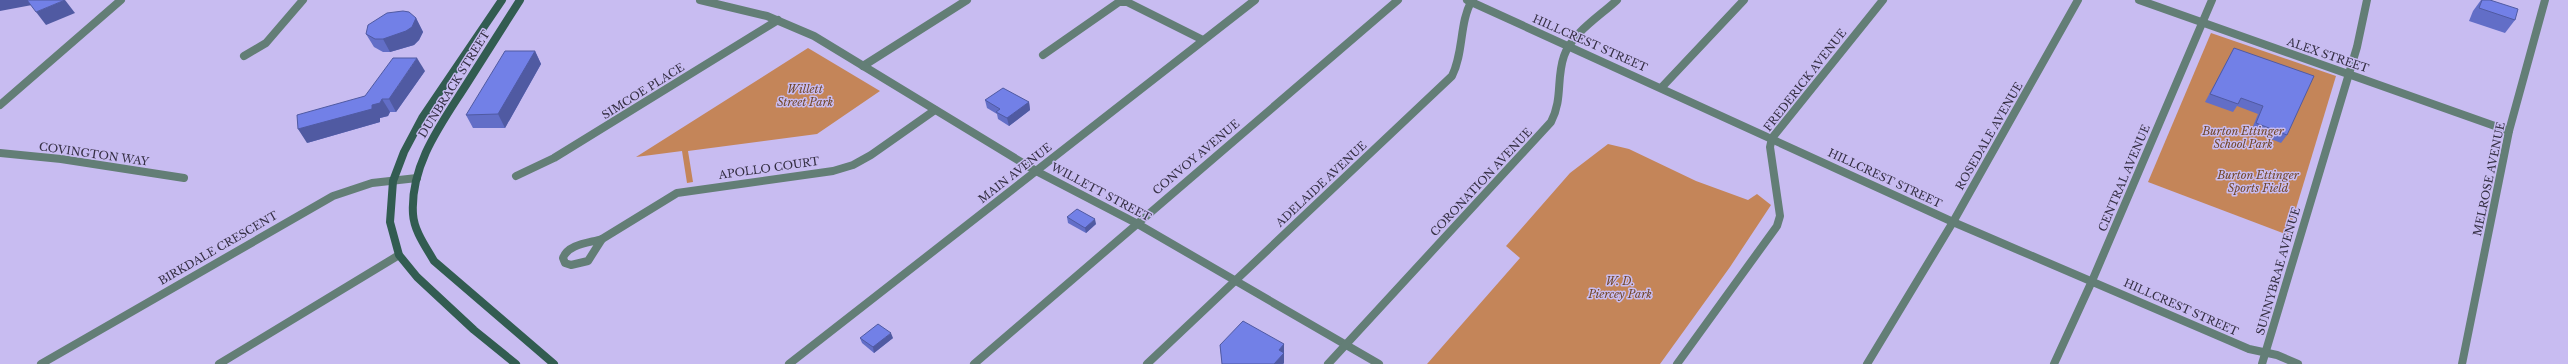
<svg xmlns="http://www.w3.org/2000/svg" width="2568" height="364" font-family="'Libre Baskerville',serif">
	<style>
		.green { fill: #c48559 }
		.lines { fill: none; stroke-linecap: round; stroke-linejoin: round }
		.minor { stroke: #637e76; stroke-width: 8 }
		.tertiary { stroke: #637e76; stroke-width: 8 }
		.secondary { stroke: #325c51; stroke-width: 8 }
		.wall { fill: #626ec7 }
		.shaded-wall { fill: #505aa2 }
		.building { fill: #7280e7; stroke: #505aa2 }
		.labels { text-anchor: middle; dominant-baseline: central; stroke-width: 3; stroke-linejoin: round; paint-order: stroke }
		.street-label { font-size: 11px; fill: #352f44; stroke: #c8bcf1 }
		.park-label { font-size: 11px; font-style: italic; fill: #714627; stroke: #c8bcf1 }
	</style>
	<rect width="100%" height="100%" fill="#c8bcf1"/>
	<g class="green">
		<polygon points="2211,33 2336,76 2288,235 2148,182"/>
		<polygon points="808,48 880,91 817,134 688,151 693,182 687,183 682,151 636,157"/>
		<polygon points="1608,144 1629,149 1696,181 1748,200 1757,194 1771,205 1730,267 1660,364 1427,364 1520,258 1506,246 1570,173"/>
	</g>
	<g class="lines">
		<g class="minor">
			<polyline points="1467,0 1953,222 2249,349 2277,355 2298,364"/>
			<polyline points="2139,0 2509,131"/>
			<polyline points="1043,55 1119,2 1127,2 1203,40"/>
			<polyline points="244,56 266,43 303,0"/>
			<polyline points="863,66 967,0"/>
			<polyline points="1662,87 1744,0"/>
			<polyline points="0,105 121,0"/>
			<polyline points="0,153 61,159 184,178"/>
			<polyline points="1036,171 1136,223 1379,364"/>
			<polyline points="516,176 554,158 778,20"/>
			<path d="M602 239 588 261 571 265 565 263 563 258C568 244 589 243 602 239Z"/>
			<polyline points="602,239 677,193 833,171 853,165 871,155 935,110"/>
			<polyline points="41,364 333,196 372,183 417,178"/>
			<polyline points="219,364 399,255"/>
			<polyline points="974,364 1398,0"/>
			<path d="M1147 364 1452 76C1464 52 1459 23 1472 0"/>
			<path d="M1328 364 1551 122C1563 99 1556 79 1564 56 1572 33 1600 16 1617 0"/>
			<polyline points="1677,364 1777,226 1780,216 1770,147 1772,138 1883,0"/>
			<polyline points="1867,364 1953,222 2078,0"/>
			<polyline points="2054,364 2092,281 2212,0"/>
			<polyline points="2262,364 2357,47 2367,0"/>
			<polyline points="2462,364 2509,131 2545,0"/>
		</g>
		<g class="tertiary">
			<polyline points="700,0 767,16 814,36 1036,171"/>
			<polyline points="789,364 1255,0"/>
		</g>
		<g class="secondary">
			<polyline points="502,0 422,118 404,152 393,181 390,222 399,255 417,277 474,330 516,364"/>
			<path d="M520 0C502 28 484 57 466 85 441 124 410 165 413 214 414 231 426 247 434 261L554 364"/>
		</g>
	</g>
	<g class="wall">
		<polygon points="2481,0 2490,0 2515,20 2505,33 2469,21 2473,11"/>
		<polygon points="416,18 423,32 419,40 414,45 390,52 383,52 374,47 366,34"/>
		<polygon points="2234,48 2287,135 2281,143 2251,131 2258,114 2237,106 2233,112 2205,102"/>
		<polygon points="535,51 541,64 505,128 473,128 466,115"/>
		<polygon points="425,71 396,112 390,112 388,116 380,118 380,122 307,143"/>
		<polygon points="985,100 1029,102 1030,110 1009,126 998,119 997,114 987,108"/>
		<polygon points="1067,217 1096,224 1086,233 1068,223"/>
		<polygon points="860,338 893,338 874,353 862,343"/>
		<polygon points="1284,344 1284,363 1283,364 1222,364 1220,345"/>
	</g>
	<g class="shaded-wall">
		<polygon points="0,0 28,0 32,5 0,11"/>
		<polygon points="65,0 75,13 46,25 36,12"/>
		<polygon points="416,18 423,32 419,40 414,45 390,52 383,39"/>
		<polygon points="535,51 541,64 505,128 498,114"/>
		<polygon points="417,58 425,71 396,112 389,99"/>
		<polygon points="382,99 390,112 388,116 380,118 380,122 307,143 298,129 372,105"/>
		<polygon points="1029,102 1030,110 1009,126 1007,118"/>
		<polygon points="1095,219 1096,224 1086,233 1085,228"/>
		<polygon points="891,333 893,338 874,353 873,347"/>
		<polygon points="1284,344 1284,363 1283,364 1274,364 1279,350"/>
	</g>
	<g class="building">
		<polygon points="27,0 65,0 36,12"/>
		<polygon points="2482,0 2490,0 2518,9 2515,20 2479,8"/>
		<polygon points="403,11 409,12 416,18 412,27 406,31 383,39 375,39 366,34 368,25 387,13"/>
		<polygon points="2234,48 2314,76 2287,135 2256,123 2263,106 2241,98 2238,104 2210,94"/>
		<polygon points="505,51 535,51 498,114 466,115"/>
		<polygon points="393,58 417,58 389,99 382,99 380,103 372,105 372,109 298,129 297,115 365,96"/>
		<polygon points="1003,88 1029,102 1007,118 996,112 1000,109 985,100"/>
		<polygon points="1077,209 1095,219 1085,228 1067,217"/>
		<polygon points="1243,321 1284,344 1279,350 1284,353 1274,364 1222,364 1220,345"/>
		<polygon points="878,324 891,333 873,347 860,338"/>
	</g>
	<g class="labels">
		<g class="street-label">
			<text transform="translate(1590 43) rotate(24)">HILLCREST STREET</text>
			<text transform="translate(2328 55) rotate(19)">ALEX STREET</text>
			<text transform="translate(1805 80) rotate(-52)">FREDERICK AVENUE</text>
			<text transform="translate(454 84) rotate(-58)">DUNBRACK STREET</text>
			<text transform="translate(643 91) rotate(-32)">SIMCOE PLACE</text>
			<text transform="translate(1989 136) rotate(-60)">ROSEDALE AVENUE</text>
			<text transform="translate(94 154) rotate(8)">COVINGTON WAY</text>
			<text transform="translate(1196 157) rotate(-40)">CONVOY AVENUE</text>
			<text transform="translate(769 168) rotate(-8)">APOLLO COURT</text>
			<text transform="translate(1015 173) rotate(-38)">MAIN AVENUE</text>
			<text transform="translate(1885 178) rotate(25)">HILLCREST STREET</text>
			<text transform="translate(2124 178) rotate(-67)">CENTRAL AVENUE</text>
			<text transform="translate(2489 179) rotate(-78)">MELROSE AVENUE</text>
			<text transform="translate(1481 182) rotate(-47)">CORONATION AVENUE</text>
			<text transform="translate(1321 184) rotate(-43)">ADELAIDE AVENUE</text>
			<text transform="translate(1101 192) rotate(28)">WILLETT STREET</text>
			<text transform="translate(218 248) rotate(-30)">BIRKDALE CRESCENT</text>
			<text transform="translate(2278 271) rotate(-74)">SUNNYBRAE AVENUE</text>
			<text transform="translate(2181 307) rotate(24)">HILLCREST STREET</text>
		</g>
		<g class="park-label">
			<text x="805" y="89">Willett<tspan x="805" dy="13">Street Park</tspan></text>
			<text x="2243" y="131">Burton Ettinger<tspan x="2243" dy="13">School Park</tspan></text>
			<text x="2258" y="175">Burton Ettinger<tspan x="2258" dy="13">Sports Field</tspan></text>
			<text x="1620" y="281">W. D.<tspan x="1620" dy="13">Piercey Park</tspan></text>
		</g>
	</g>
</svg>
